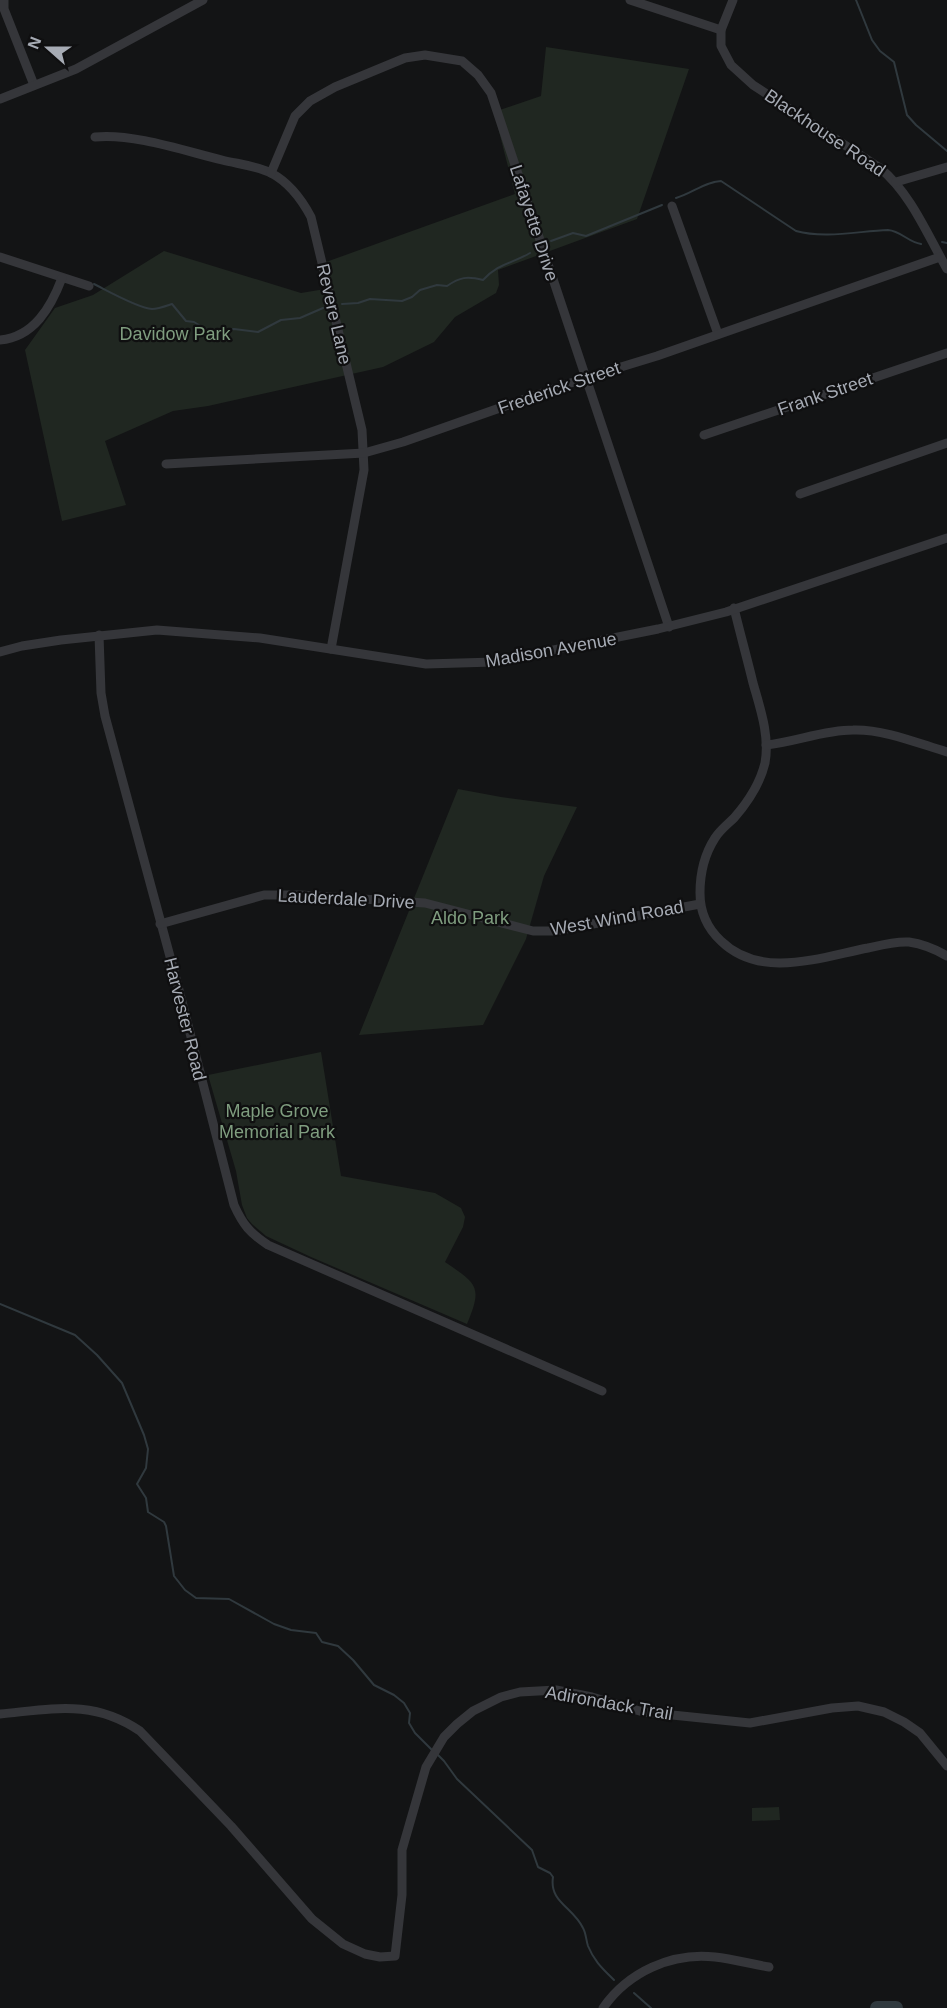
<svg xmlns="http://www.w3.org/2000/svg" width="947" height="2008" font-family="Helvetica,sans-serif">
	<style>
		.green { fill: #202721 }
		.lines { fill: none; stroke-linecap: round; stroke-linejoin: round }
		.stream { stroke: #30393e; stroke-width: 2 }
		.river { stroke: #30393e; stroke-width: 14 }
		.minor { stroke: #35363a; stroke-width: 9 }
		.labels { text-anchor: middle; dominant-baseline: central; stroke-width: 4.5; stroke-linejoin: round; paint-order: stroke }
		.street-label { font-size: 18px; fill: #a6abb4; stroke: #0f0f10 }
		.park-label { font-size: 18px; fill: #7f9d7f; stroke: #0f0f10 }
	</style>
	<rect width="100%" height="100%" fill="#131415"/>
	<g class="green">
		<polygon points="546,47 689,69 637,219 498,270 499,285 496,293 455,317 434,342 383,367 208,406 173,411 105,441 126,505 62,521 25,350 55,308 93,295 164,251 301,293 331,288 326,262 515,194 494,112 541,96"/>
		<polygon points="458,789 501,797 577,807 544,876 526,939 483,1025 359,1035"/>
		<path d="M321 1052 341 1176 435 1193 461 1208 465 1217 463 1227 445 1262C477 1284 483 1286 467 1324L311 1257 266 1236 252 1224 247 1218 242 1205 236 1171 208 1075Z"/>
		<polygon points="779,1807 780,1820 752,1821 752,1808"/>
	</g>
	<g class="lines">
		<g class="stream">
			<polyline points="856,0 872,40 880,51 894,62 907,115 916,125 947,151"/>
			<path d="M676 198C693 193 704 182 721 181L796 231C825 239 859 231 888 230 901 231 908 242 921 244"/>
			<polyline points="551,241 573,233 586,236 662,205"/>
			<polyline points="942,242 947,243"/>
			<path d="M94 284C108 291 138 308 152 309 158 309 166 306 172 304L186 321 194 322 207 330 219 331 234 329 258 332 281 320 300 318 323 308"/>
			<path d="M342 304 358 303 370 299 402 301 412 297 420 290 437 285 447 286C460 277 467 276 483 280 499 263 511 264 530 253"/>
			<polyline points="0,1304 75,1335 97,1355 122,1383 144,1435 148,1449 146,1468 137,1484 146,1498 148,1512 164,1522 166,1526 174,1576 185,1590 196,1598 229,1599 274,1624 291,1630 316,1633 322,1642 338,1646 353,1660 374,1685 394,1695 404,1703 410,1713 409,1723 415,1733 434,1752"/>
			<path d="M438 1755 444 1761 457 1779 532 1850 538 1867 550 1873 553 1877C549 1902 573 1907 583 1928 586 1933 586 1940 588 1946 594 1961 603 1969 614 1980"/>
			<polyline points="634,1993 651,2008"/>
		</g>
		<polyline class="river" points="877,2008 896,2008"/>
		<g class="minor">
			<polyline points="4,0 4,9 34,85"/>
			<polyline points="630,0 721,30"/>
			<path d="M733 0 721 30V46L731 65 753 85 880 168C911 194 927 234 947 269"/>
			<polyline points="0,99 76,69 203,0"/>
			<path d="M95 137C133 133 185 151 222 160 238 164 257 166 271 173 290 183 302 200 311 217L362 430 364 470 331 649"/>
			<polyline points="271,173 295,116 310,101 335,87 405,58 425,55 462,61 478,75 491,93 669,627"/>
			<polyline points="896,182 947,167"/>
			<polyline points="672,206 718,334"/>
			<polyline points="0,257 89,286"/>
			<path d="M0 340C34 337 51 307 62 278"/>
			<polyline points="704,435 947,353"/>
			<polyline points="166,464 364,453 403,442 585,378 657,356 940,257"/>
			<polyline points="800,494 947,443"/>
			<path d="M734 608C740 633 747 658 753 683 760 708 770 736 765 763 760 784 748 802 734 818 728 824 720 830 715 838 704 855 700 873 700 893 700 913 707 928 721 941 761 980 821 957 868 948 881 945 896 941 909 942 923 944 935 949 947 956"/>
			<path d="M99 635 101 693 105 716 178 986 234 1205C243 1225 250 1233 268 1245L602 1391"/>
			<polyline points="0,652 22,646 61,640 157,630 260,638 426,664 494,662 658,629 726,612 947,538"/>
			<path d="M766 745C795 742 824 730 853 730 884 729 917 743 947 752"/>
			<polyline points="160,924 264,895 300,895 425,903 533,931 555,931 700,904"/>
			<path d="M0 1714C53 1709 93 1699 140 1731L231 1826 312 1919 343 1944 365 1954 380 1957 395 1956 402 1895V1850L426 1767 444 1737 457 1724 473 1711 501 1697 520 1692 556 1690 592 1697 643 1712 750 1723 832 1708 858 1706 884 1712 904 1722 920 1733 947 1766"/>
			<path d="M603 2008C628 1972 672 1952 715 1957 733 1959 751 1964 769 1967"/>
		</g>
	</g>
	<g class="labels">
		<g class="street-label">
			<text transform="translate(825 133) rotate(34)">Blackhouse Road</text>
			<text transform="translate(534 223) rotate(72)">Lafayette Drive</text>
			<text transform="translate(334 314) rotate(77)">Revere Lane</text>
			<text transform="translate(559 388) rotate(-19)">Frederick Street</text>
			<text transform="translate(825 394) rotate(-19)">Frank Street</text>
			<text transform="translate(551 650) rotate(-10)">Madison Avenue</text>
			<text transform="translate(346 899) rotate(3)">Lauderdale Drive</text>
			<text transform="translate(617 918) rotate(-10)">West Wind Road</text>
			<text transform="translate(185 1019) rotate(76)">Harvester Road</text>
			<text transform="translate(609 1703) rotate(10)">Adirondack Trail</text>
		</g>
		<g class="park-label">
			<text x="175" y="334">Davidow Park</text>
			<text x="470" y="918">Aldo Park</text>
			<text x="277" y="1111">Maple Grove<tspan x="277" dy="21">Memorial Park</tspan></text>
		</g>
	</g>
	<g transform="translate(48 48) rotate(291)" stroke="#0f0f10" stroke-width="4.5" paint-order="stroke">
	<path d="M0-4.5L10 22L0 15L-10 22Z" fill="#a6abb4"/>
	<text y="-9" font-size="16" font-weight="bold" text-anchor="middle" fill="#a6abb4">N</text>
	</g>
</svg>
